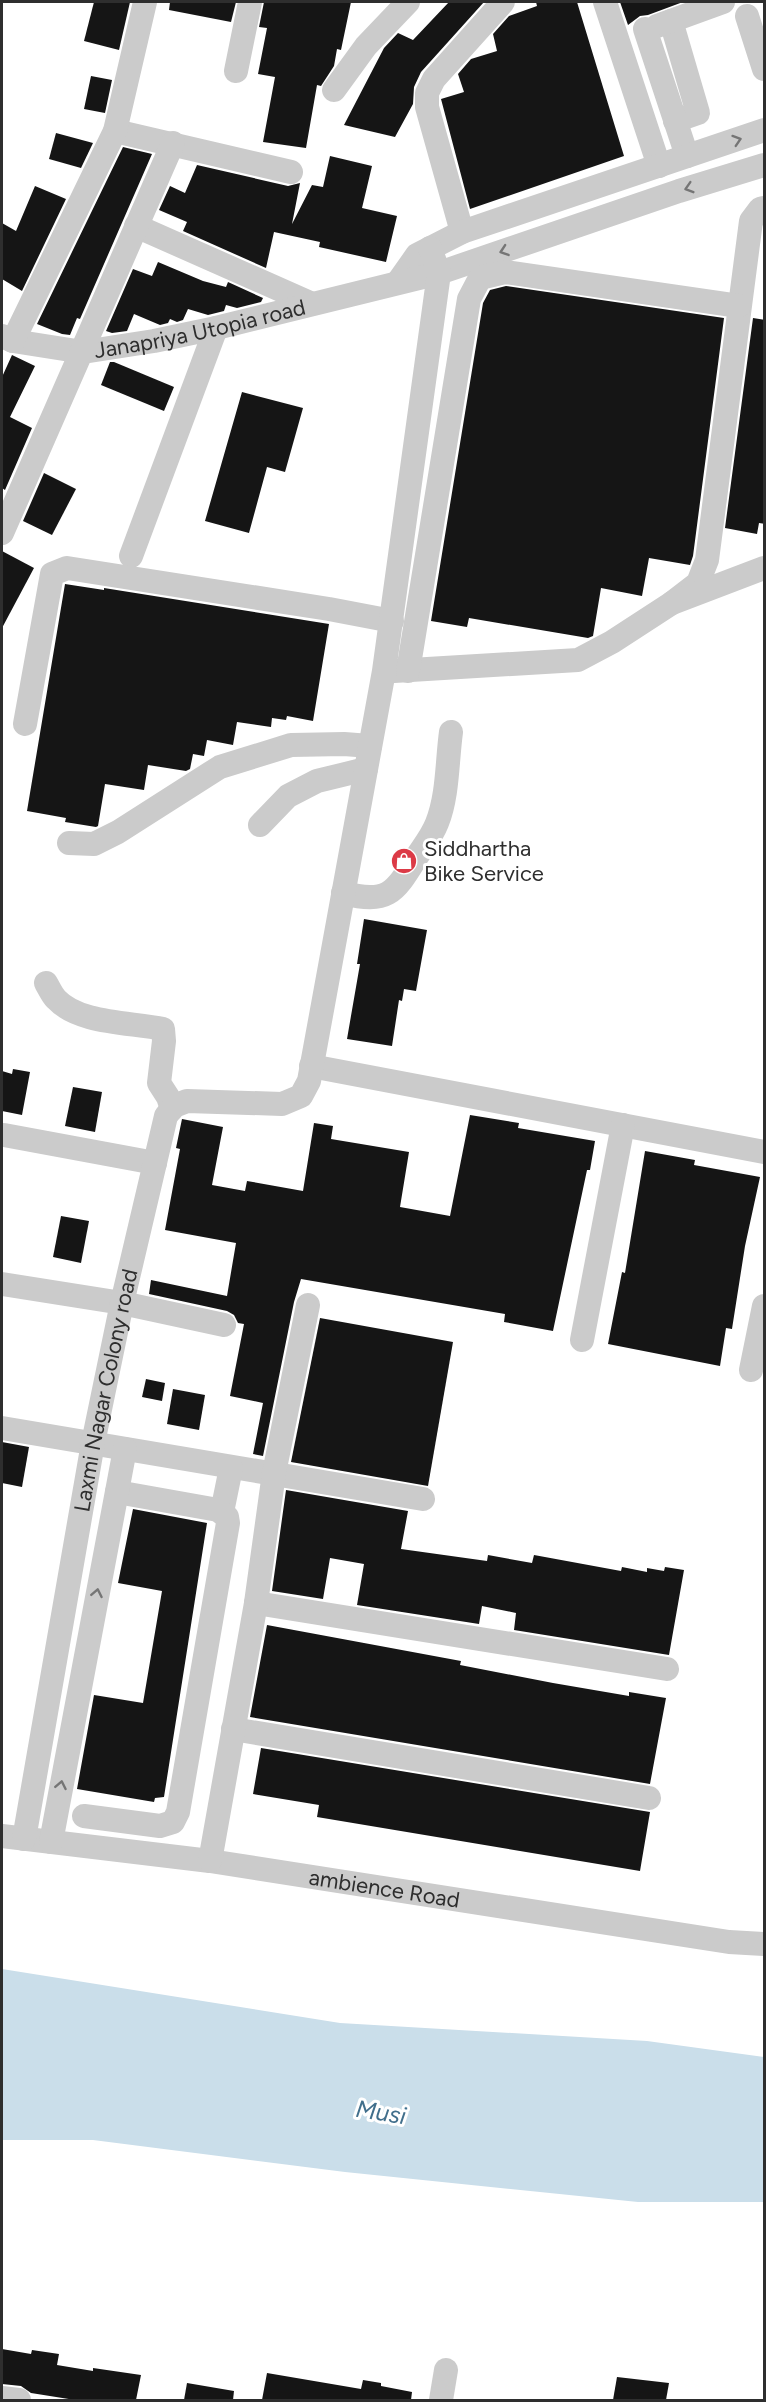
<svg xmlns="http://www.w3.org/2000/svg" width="766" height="2402" font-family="Figtree,sans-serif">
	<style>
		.water { fill: #cadeea }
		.building { fill: #151515 }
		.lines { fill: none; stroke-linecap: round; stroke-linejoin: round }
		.minor { stroke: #cbcbcb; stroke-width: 24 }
		.oneway { stroke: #757575 }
		.labels { text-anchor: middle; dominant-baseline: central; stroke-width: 6; stroke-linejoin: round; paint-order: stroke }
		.street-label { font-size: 22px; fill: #2e2e2e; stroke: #fff }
		.poi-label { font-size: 22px; fill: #2e2e2e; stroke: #fff; text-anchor: start }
		.water-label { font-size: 24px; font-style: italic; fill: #416f8c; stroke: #fff }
	</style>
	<rect width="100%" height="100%" fill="#fff"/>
	<polygon class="water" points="2,1969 340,2023 647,2041 764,2057 764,2202 638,2202 345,2172 93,2140 2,2140"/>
	<g class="building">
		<polygon points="94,2 130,2 119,50 84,41"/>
		<polygon points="170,2 236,2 231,22 169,10"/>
		<polygon points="264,2 351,2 341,50 337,49 334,66 321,86 317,85 306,148 263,142 275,77 258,74 267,28 259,27"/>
		<polygon points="449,2 484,2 421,72 414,87 413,104 395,137 344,125 384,48 398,33 413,40"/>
		<polygon points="536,2 577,2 624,156 470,209 441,99 464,92 458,74 471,59 497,51 493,34 509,16 537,6"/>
		<polygon points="620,2 683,2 648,15 640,16 628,25"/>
		<polygon points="91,76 112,80 105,113 84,109"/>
		<polygon points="56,133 93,143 81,168 49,159"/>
		<polygon points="123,147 152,154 80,319 77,318 70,335 62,334 37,324"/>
		<polygon points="330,156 372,166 362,208 397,216 386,262 319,247 320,242 274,232 266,268 183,231 187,222 159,210 170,186 185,193 197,165 288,186 300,183 292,224 312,185 323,187"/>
		<polygon points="35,186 66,199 22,291 2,279 2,223 16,231"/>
		<polygon points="158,262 203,281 226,287 228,282 263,298 261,302 237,308 226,305 224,311 208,315 188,309 183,320 177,322 170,319 168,323 160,325 134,314 127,331 112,333 106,331 133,269 152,276"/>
		<polygon points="506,286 724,318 693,556 690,565 649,558 642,596 601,588 593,636 588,638 469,618 467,627 431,621 483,303 490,290"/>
		<polygon points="753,318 765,320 765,524 759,523 757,534 725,528"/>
		<polygon points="12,355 35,366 10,417 32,428 5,490 2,488 2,377"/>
		<polygon points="110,362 114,362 174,387 164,411 101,385"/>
		<polygon points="242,392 303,408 285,472 267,467 249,533 205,521"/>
		<polygon points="44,473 76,489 52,535 23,521"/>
		<polygon points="2,551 34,568 2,628"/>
		<polygon points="65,584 104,590 104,588 329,624 313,721 287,716 286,720 272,718 271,727 237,722 233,745 207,740 204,756 193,754 190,769 186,771 148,765 144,790 105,784 98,826 96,827 65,822 66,818 27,811"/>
		<polygon points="364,919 427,930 416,991 404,989 402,1001 399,1000 392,1046 347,1039 360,964 357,964"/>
		<polygon points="13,1069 30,1072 22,1115 2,1111 2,1071 12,1074"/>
		<polygon points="73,1087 102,1092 95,1132 65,1126"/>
		<polygon points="470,1115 519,1123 518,1128 595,1141 590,1170 587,1170 553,1331 504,1322 505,1314 301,1279 294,1302 263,1456 253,1454 263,1403 230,1396 244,1324 238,1323 234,1315 227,1311 149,1294 151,1280 227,1296 236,1243 165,1230 180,1149 176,1148 182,1119 223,1127 212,1185 245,1191 247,1181 303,1191 314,1123 333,1126 331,1139 409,1152 400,1207 450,1216"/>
		<polygon points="645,1151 695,1160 694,1165 760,1177 745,1246 732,1329 726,1328 720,1366 608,1344 622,1272 625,1273"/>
		<polygon points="61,1216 89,1221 81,1263 53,1257"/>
		<polygon points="320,1318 453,1342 428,1486 291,1462"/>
		<polygon points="146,1379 165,1383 162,1401 142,1397"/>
		<polygon points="173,1389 205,1395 199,1430 167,1424"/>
		<polygon points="2,1442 29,1447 22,1487 2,1483"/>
		<polygon points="286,1490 408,1511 401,1549 487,1561 488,1555 532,1563 534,1555 621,1571 622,1567 647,1572 647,1568 664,1571 665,1567 684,1570 669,1655 514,1630 516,1613 482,1606 479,1624 357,1605 364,1564 330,1558 323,1599 272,1591"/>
		<polygon points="133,1509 207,1523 164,1797 155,1798 154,1802 77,1789 94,1695 143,1703 162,1591 118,1583"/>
		<polygon points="267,1625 461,1661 460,1665 553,1683 629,1696 629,1692 666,1698 650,1784 250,1717"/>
		<polygon points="261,1748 650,1812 640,1871 317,1817 319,1805 253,1794"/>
		<polygon points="2,2349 31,2354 32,2350 59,2354 57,2365 93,2371 93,2368 141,2375 136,2400 75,2400 31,2393 21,2386 2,2384"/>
		<polygon points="267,2373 361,2389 363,2380 381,2383 381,2386 412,2392 411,2400 262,2400"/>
		<polygon points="617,2377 669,2383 666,2400 613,2400"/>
		<polygon points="187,2383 234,2391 233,2400 184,2400"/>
	</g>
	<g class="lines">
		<g class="minor">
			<polyline points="605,2 659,166"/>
			<polyline points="747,16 764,69"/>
			<polyline points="671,21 698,113 675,121"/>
			<polyline points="657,26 723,2"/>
			<polyline points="645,29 687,156"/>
			<polyline points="236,71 250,2"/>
			<polyline points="334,90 366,46 408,2"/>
			<polyline points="115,131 291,172"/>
			<polyline points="136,226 310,303"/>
			<polyline points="462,232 427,107 427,93 434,79 503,2"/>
			<polyline points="398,282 417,255 462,232 764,130"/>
			<path id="s1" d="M2 336 13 341 83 352 154 341 216 328 439 273 679 191 764 165"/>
			<polyline points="13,341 115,131 145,2"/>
			<polyline points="2,533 173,143"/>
			<polyline points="131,556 216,328"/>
			<polyline points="672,603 698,583 707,560 751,221 760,209 764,208"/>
			<polyline points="394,671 578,660 612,642 672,603 764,568"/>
			<polyline points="408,671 469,299 480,278 505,272 739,306"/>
			<polyline points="25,724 52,574 67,568 329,609 392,621"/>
			<polyline points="260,825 288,796 317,781 366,769"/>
			<polyline points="69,843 94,844 118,832 220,767 291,745 344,744 370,746"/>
			<path d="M343 893C387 904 394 894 416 858 423 847 432 836 437 823 448 796 447 761 451 732"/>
			<path d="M46 983C49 988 52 995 56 999 79 1024 131 1022 163 1029L164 1041 159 1083 168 1097 172 1109"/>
			<polyline points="311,1066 764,1152"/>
			<polyline points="4,1135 155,1163"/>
			<polyline points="2,1284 122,1303 224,1325"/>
			<polyline points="582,1340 623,1125"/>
			<polyline points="751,1370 764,1306"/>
			<polyline points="2,1428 423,1499"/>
			<polyline points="222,1512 231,1468"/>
			<polyline points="256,1603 667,1669"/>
			<polyline points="233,1729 649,1798"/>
			<polyline points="84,1816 160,1826 173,1822 178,1812 228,1523 227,1517 218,1510 117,1492"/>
			<path id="s2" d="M2 1836 210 1861 729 1942 764 1944"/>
			<path id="s3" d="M24 1839 93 1443 122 1303 166 1116 174 1106 187 1101 282 1104 301 1096 309 1081 384 671 439 273 430 248"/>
			<polyline points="51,1842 125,1449"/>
			<polyline points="210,1861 256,1603 274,1473 308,1305"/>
			<polyline points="2,2398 19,2400"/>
			<polyline points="441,2400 446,2370"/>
		</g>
	</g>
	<defs><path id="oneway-chevron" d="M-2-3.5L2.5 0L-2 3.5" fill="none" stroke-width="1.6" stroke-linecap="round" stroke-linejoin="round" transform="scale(1.5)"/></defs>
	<g class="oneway">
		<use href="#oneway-chevron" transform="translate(737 140) rotate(-18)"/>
		<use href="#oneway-chevron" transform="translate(689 188) rotate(163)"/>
		<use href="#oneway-chevron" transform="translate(504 251) rotate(161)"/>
		<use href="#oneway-chevron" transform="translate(97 1593) rotate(-79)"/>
		<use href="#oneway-chevron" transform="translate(61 1785) rotate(-79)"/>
	</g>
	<defs>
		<g id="shop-disc" transform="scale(1.35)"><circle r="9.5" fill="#dc3a46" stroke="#fff"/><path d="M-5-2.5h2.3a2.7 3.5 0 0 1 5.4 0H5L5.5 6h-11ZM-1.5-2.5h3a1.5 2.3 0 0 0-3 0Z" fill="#fff"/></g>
	</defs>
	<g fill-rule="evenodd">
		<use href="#shop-disc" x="404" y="861"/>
	</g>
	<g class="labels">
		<g class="street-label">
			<text stroke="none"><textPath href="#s1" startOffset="202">Janapriya Utopia road</textPath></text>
			<text stroke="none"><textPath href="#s3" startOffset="456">Laxmi Nagar Colony road</textPath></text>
			<text stroke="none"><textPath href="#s2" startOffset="386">ambience Road</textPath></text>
		</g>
		<g class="poi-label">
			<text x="424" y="848">Siddhartha<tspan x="424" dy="25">Bike Service</tspan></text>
		</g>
		<g class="water-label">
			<text transform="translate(381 2112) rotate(9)">Musi</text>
		</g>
	</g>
	<rect width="766" height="2402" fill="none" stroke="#2e2e2e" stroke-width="6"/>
</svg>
